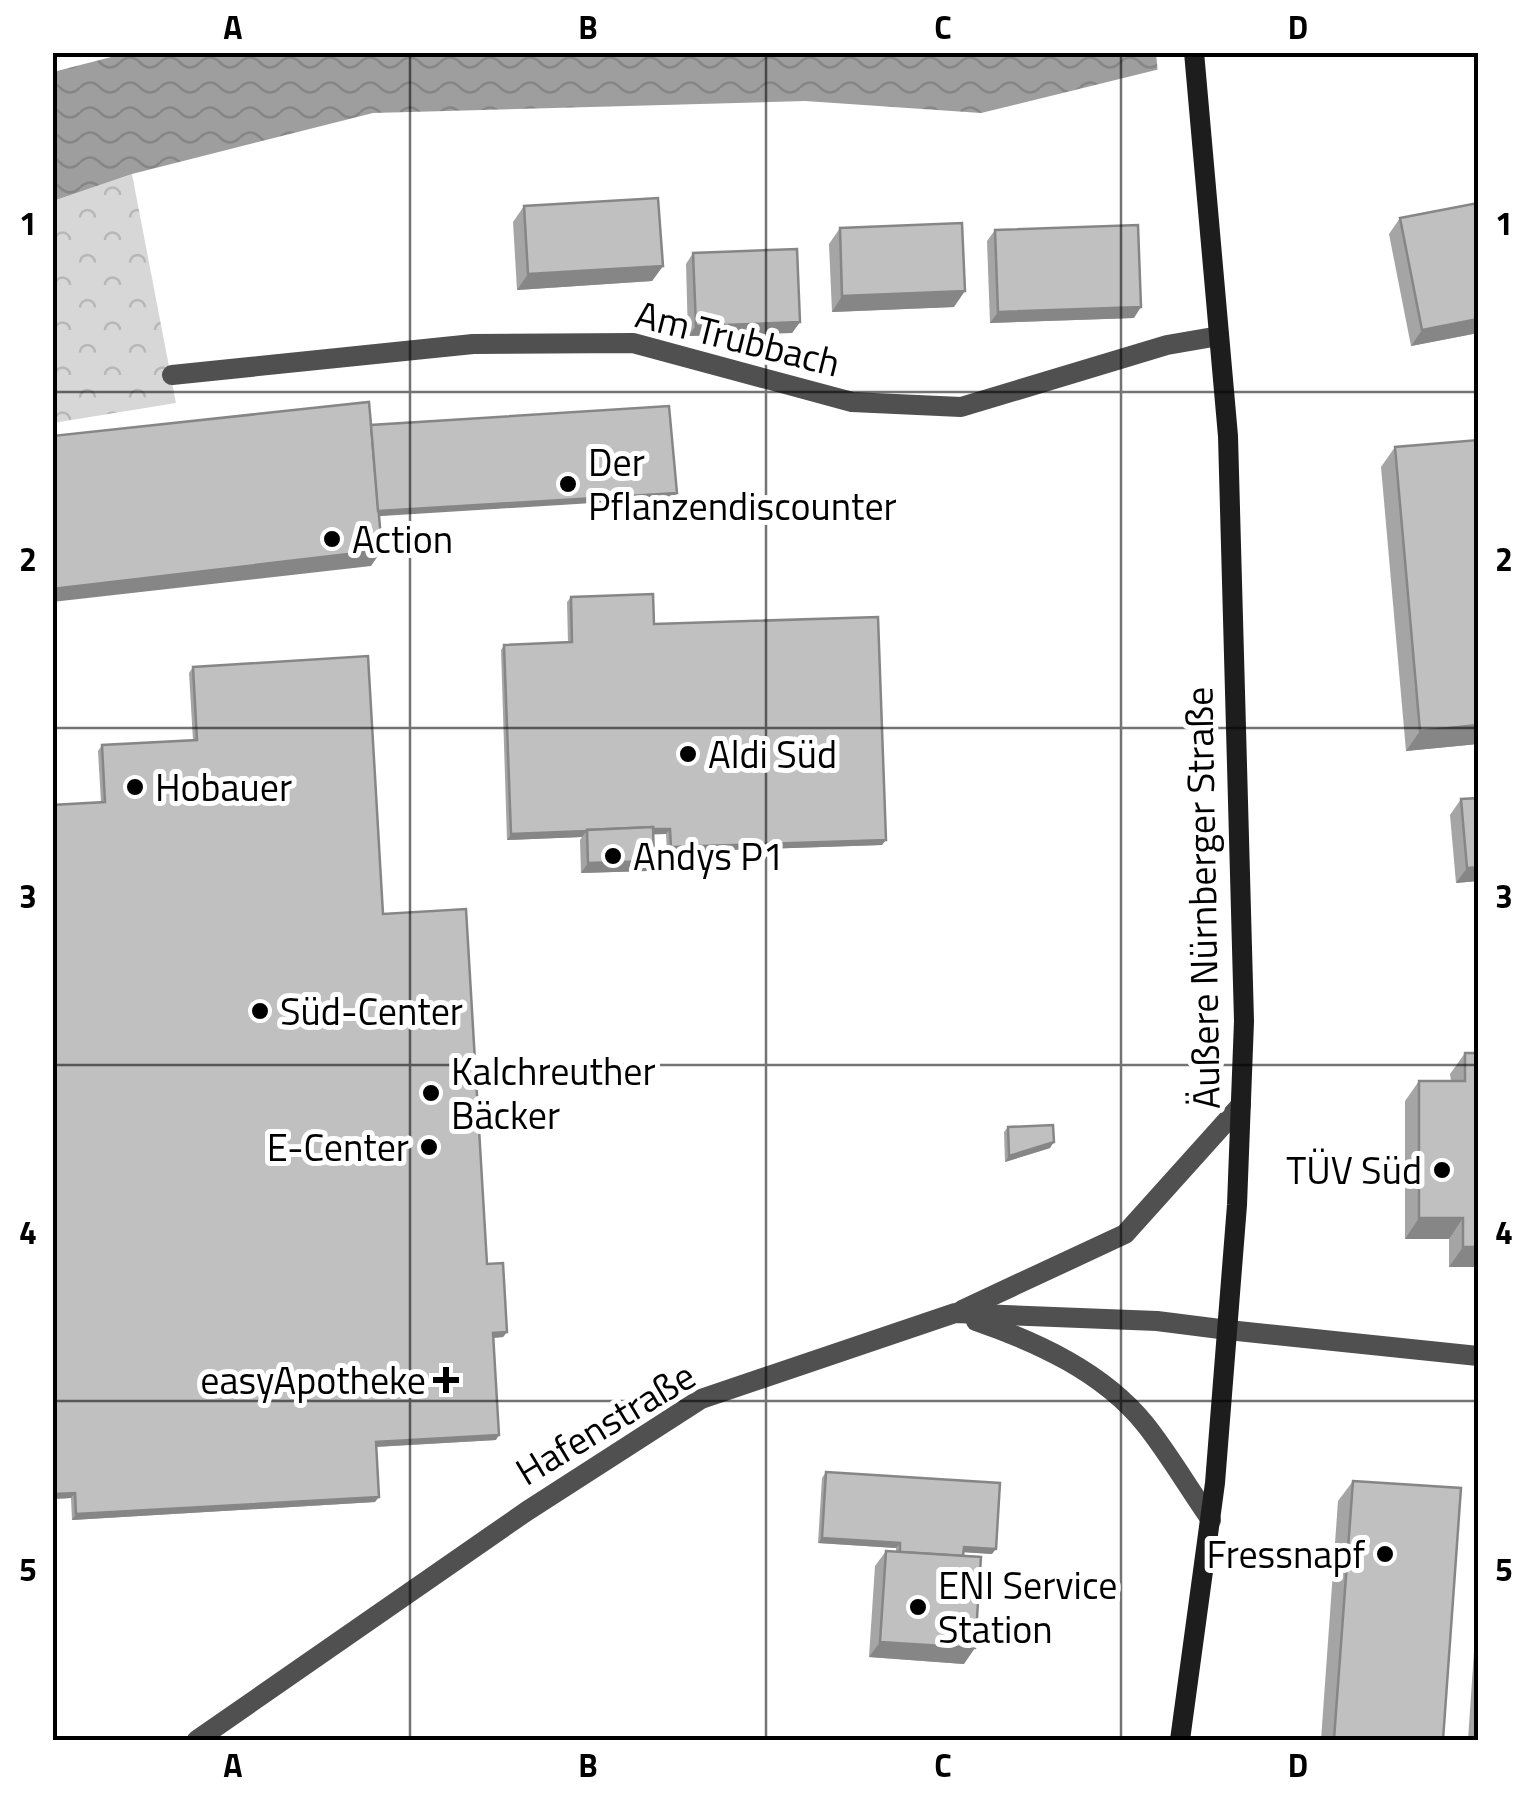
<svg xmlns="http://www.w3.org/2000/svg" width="1531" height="1793" font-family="'Titillium Web',sans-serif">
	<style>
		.forest { fill: url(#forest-crowns) }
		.water { fill: url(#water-waves) }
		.pier { fill: #fff }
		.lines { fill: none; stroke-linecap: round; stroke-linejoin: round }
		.minor { stroke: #505050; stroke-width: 20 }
		.tertiary { stroke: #505050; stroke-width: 20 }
		.secondary { stroke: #1d1d1d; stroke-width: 20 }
		.wall { fill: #a5a5a5 }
		.shaded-wall { fill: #868686 }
		.building { fill: #c0c0c0; stroke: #868686; stroke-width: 2.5 }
		.grid { fill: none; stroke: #000; stroke-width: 2.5; stroke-opacity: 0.55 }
		.poi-dot { fill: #000; stroke: #fff; stroke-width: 4 }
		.labels { text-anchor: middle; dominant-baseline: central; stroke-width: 10; stroke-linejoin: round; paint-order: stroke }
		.street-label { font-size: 38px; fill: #000; stroke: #fff }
		.poi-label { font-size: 38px; fill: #000; stroke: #fff; text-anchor: start }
		.neatline { fill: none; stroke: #000; stroke-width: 4 }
		.grid-label { font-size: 32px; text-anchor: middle; font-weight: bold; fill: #000 }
	</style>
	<defs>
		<pattern id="forest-crowns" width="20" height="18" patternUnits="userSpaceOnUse" patternTransform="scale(2.5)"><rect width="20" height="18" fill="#d7d7d7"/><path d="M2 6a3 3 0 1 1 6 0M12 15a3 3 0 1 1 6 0" fill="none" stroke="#b7b7b7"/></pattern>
		<pattern id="water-waves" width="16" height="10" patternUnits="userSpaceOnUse" patternTransform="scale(2.5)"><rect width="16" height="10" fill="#9e9e9e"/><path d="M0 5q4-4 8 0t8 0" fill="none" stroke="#868686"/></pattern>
	</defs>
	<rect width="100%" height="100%" fill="#fff"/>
	<polygon class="forest" points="132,174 176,403 53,423 53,201"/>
	<polygon class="water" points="127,53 1225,53 981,113 805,101 373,113 132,174 53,201 53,72"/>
	<polygon class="pier" points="1230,52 1227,57 1158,74 1156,53"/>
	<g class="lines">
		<g class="minor">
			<polyline points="172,375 473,344 633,343 852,402 961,407 1167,345 1219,336"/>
			<polyline points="962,1310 1125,1234 1241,1105"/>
			<path d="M976 1321C1037 1342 1103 1372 1145 1424 1169 1454 1189 1489 1211 1520"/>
			<polyline points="197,1740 527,1511 701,1399 955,1313 1157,1321 1228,1330"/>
		</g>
		<polyline class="tertiary" points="1228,1330 1478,1356"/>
		<polyline class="secondary" points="1180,1740 1215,1483 1237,1205 1244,1021 1228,436 1194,52"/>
	</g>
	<g class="wall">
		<polygon points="524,206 663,266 652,281 517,290 513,222"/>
		<polygon points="1400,218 1478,333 1411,346 1389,234"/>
		<polygon points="840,228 954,307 832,312 829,244"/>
		<polygon points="995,230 1134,318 990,323 987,241"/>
		<polygon points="693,253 800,322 792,333 688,336 686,264"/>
		<polygon points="1478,440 1478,744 1406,751 1381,467 1395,447"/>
		<polygon points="571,597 654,624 882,845 667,852 666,834 654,834 654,861 647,871 581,873 580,840 582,837 507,840 501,650 504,645 568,643 567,602"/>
		<polygon points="193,667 383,914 507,1332 503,1337 494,1338 496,1440 376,1447 375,1502 72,1520 71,1498 52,1499 52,805 101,802 98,751 102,745 193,740 189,673"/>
		<polygon points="1461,799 1478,881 1456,883 1450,815"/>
		<polygon points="1465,1053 1478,1267 1449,1267 1449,1239 1405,1239 1405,1101 1419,1081 1451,1081 1450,1074"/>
		<polygon points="1008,1127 1050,1148 1005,1162 1004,1132"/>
		<polygon points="826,1472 992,1554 964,1552 964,1664 869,1657 875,1566 886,1551 896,1551 896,1548 818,1543 822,1478"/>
		<polygon points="1353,1481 1443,1740 1321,1740 1338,1501"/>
		<polygon points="1478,1592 1478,1740 1468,1740"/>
	</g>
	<g class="shaded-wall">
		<polygon points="663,266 652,281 517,290 528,274"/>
		<polygon points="965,291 954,307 832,312 842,296"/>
		<polygon points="1141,307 1134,318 990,323 998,312"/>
		<polygon points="1478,319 1478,333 1411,346 1422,330"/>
		<polygon points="800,322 792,333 688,336 696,326"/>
		<polygon points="677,493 673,498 366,517 370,511"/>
		<polygon points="382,550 371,566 52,602 52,589 59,587"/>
		<polygon points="1478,725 1478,744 1406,751 1420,731"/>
		<polygon points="670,829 666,834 587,837 587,831"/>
		<polygon points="586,832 582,837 507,840 511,834"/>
		<polygon points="886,840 882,845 667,852 671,847"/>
		<polygon points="654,861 647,871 581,873 588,863"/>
		<polygon points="1478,867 1478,881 1456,883 1467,868"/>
		<polygon points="1054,1142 1050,1148 1005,1162 1009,1156"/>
		<polygon points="1419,1218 1463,1218 1449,1239 1405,1239"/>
		<polygon points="1463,1247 1478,1247 1478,1267 1449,1267"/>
		<polygon points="507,1332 503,1337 490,1338 493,1333"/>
		<polygon points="499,1435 496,1440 372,1447 376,1442"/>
		<polygon points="75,1493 71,1498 52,1499 52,1494"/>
		<polygon points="379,1497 375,1502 72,1520 76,1514"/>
		<polygon points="822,1538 900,1543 896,1548 818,1543"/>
		<polygon points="964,1547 996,1549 992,1554 960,1552"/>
		<polygon points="880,1642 975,1648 964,1664 869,1657"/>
	</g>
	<g class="building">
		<polygon points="658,198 663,266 528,274 524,206"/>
		<polygon points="1478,203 1478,319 1422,330 1400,218"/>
		<polygon points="962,223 965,291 842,296 840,228"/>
		<polygon points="1138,225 1141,307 998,312 995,230"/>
		<polygon points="797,249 800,322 696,326 693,253"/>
		<polygon points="369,402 382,550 52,589 52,436"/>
		<polygon points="669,406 677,493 378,511 371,425"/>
		<polygon points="1478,440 1478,725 1420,731 1395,447"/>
		<polygon points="653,594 654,624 878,617 886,840 671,847 670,829 654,829 653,827 587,830 587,831 511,834 504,645 572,642 571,597"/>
		<polygon points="368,656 383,914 466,909 487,1264 503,1263 507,1332 493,1333 499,1435 376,1442 379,1497 76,1514 75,1493 52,1494 52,805 105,802 102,745 197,740 193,667"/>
		<polygon points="1478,798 1478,867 1467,868 1461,799"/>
		<polygon points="653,827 654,861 588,863 587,830"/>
		<polygon points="1465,1053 1478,1053 1478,1247 1463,1247 1463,1218 1419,1218 1419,1081 1465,1081"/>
		<polygon points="1053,1125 1054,1142 1009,1156 1008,1127"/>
		<polygon points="826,1472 1000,1483 996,1549 964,1547 963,1556 900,1552 900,1543 822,1538"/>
		<polygon points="1353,1481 1461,1488 1443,1740 1334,1739"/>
		<polygon points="886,1551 981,1557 975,1648 880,1642"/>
	</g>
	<path class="grid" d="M410 52V1740M766 52V1740M1121 52V1740M52 392H1478M52 728H1478M52 1065H1478M52 1401H1478"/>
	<g class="poi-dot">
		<circle cx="568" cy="484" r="10"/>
		<circle cx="332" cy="539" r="10"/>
		<circle cx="688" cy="754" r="10"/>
		<circle cx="135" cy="787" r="10"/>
		<circle cx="613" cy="856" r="10"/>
		<circle cx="260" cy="1011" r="10"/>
		<circle cx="431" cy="1093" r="10"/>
		<circle cx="429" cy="1147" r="10"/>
		<circle cx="1442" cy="1170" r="10"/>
		<path d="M441 1365h10v10h10v10h-10v10h-10v-10h-10v-10h10z"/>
		<circle cx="1385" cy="1554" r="10"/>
		<circle cx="918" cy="1607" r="10"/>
	</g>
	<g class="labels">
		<g class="street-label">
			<text transform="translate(738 338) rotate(14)">Am Trubbach</text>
			<text transform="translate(1202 898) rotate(-91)">Äußere Nürnberger Straße</text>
			<text transform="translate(605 1423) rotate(-31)">Hafenstraße</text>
		</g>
		<g class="poi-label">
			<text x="588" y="462">Der<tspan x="588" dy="44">Pflanzendiscounter</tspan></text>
			<text x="352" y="539">Action</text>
			<text x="708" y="754">Aldi Süd</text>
			<text x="155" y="787">Hobauer</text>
			<text x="633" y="856">Andys P1</text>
			<text x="280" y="1011">Süd-Center</text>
			<text x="451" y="1071">Kalchreuther<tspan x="451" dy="44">Bäcker</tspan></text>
			<text x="409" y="1147" text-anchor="end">E-Center</text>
			<text x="1422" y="1170" text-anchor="end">TÜV Süd</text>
			<text x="426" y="1380" text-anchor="end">easyApotheke</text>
			<text x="1365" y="1554" text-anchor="end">Fressnapf</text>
			<text x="938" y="1585">ENI Service<tspan x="938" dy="44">Station</tspan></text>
		</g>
	</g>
	<rect width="1531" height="1793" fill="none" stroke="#ffffff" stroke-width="110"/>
	<rect x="55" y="55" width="1421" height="1683" class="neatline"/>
	<g class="grid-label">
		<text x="233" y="39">A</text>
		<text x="588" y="39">B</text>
		<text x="943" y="39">C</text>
		<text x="1298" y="39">D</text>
		<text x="28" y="235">1</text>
		<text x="1504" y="235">1</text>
		<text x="28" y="571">2</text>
		<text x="1504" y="571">2</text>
		<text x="28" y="908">3</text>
		<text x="1504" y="908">3</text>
		<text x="28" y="1244">4</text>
		<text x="1504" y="1244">4</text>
		<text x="28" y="1581">5</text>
		<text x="1504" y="1581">5</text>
		<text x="233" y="1777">A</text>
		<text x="588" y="1777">B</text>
		<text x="943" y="1777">C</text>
		<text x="1298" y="1777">D</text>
	</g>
</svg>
